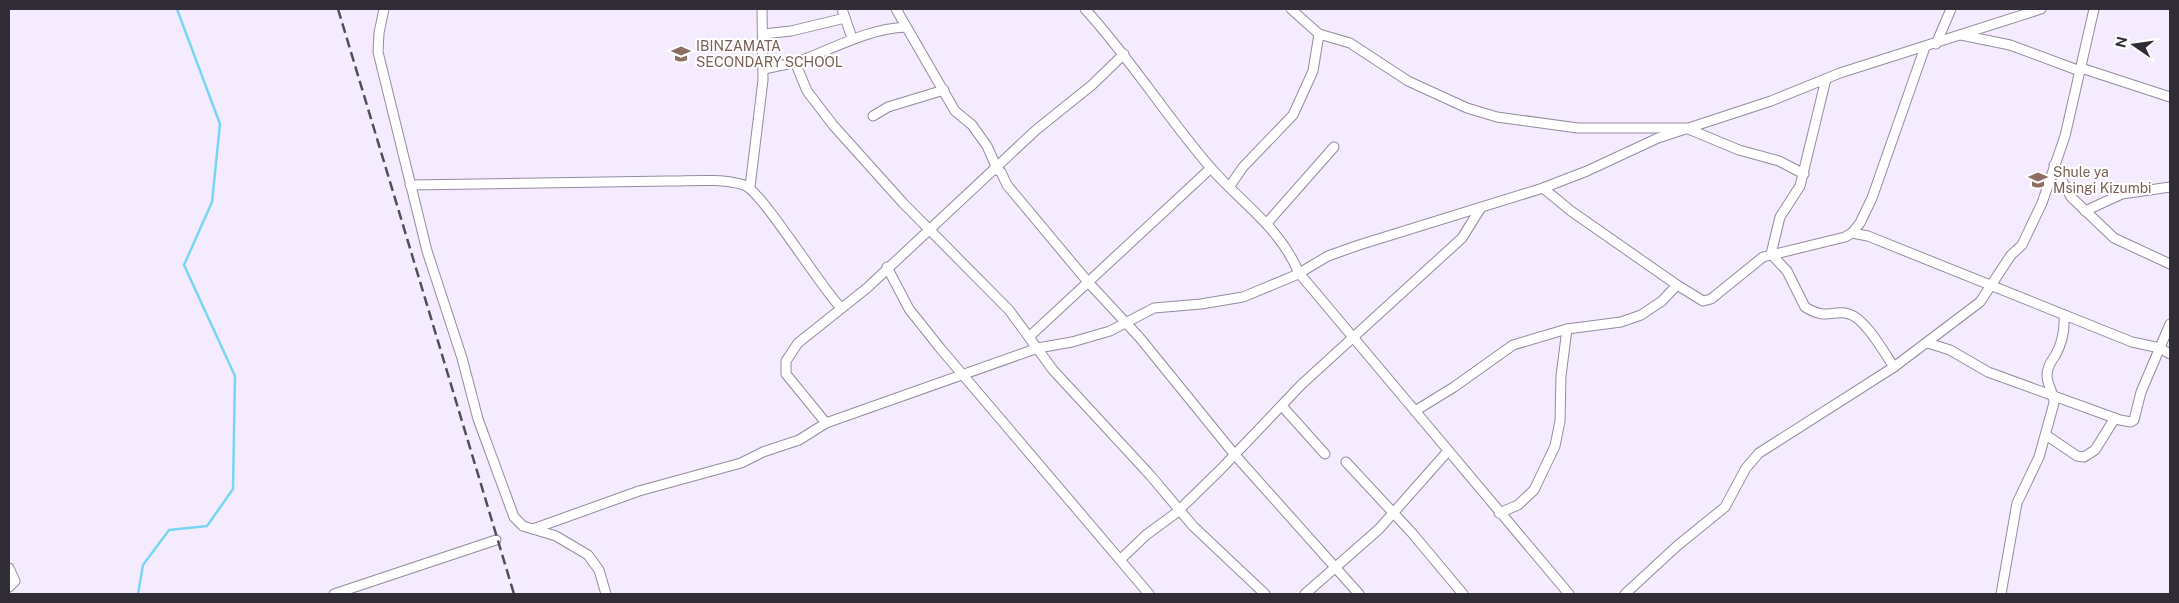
<svg xmlns="http://www.w3.org/2000/svg" width="2179" height="603" font-family="'Public Sans',sans-serif">
	<style>
		.lines { fill: none; stroke-linecap: round; stroke-linejoin: round }
		.stream { stroke: #79d5f6; stroke-width: 2.5 }
		.street-casing { stroke: #948b9f; stroke-width: 11 }
		.street { stroke: #fff; stroke-width: 9 }
		.rail { stroke: #524e58; stroke-width: 2.5; stroke-dasharray: 10 5; stroke-linecap: butt }
		.labels { text-anchor: middle; dominant-baseline: central; stroke-width: 4; stroke-linejoin: round; paint-order: stroke }
		.education-label { font-size: 14px; fill: #785e54; stroke: #fff; text-anchor: start }
	</style>
	<rect width="100%" height="100%" fill="#f4ecfe"/>
	<g class="lines">
		<polyline class="stream" points="138,594 143,565 169,530 207,526 233,489 235,376 184,265 212,202 220,124 177,9"/>
		<g class="street-casing">
			<g id="street">
				<polyline points="384,9 379,33 378,52 427,251 462,358 478,419 514,517 523,526 556,536 588,555 599,570 606,594"/>
				<polyline points="842,9 852,38"/>
				<polyline points="896,9 955,111 972,125 987,146 995,164 995,169 1001,172 1007,185 1088,282 1140,338 1235,455 1359,594"/>
				<path d="M1085 9C1130 58 1166 116 1210 167 1242 204 1279 226 1299 273L1569 594"/>
				<polyline points="1291,9 1319,34 1350,43 1408,81 1467,108 1497,117 1578,128 1686,128 1739,150 1779,161 1804,174"/>
				<polyline points="763,34 791,31 845,18"/>
				<polyline points="1961,35 2010,45 2080,71"/>
				<polyline points="1936,44 1951,9"/>
				<polyline points="795,62 807,91 833,125 903,203 1009,310 1053,370 1150,475 1193,526 1265,594"/>
				<polyline points="2081,68 2170,97"/>
				<path d="M764 69C777 66 792 64 805 59 839 46 868 29 906 27"/>
				<path d="M1826 79 1800 186 1780 217 1771 254 1787 271 1805 307C1828 321 1832 309 1849 314 1865 318 1885 354 1894 367"/>
				<polyline points="873,116 888,107 944,90"/>
				<polyline points="2054,165 2071,197 2114,238 2170,264"/>
				<path d="M410 185 668 181C692 181 721 178 744 185 761 190 821 288 841 308"/>
				<polyline points="1230,186 1243,167 1293,115 1313,71 1319,34"/>
				<polyline points="750,187 763,80 762,9"/>
				<polyline points="1543,188 1571,211 1677,285 1703,301 1711,299 1763,257 1845,237 1852,233 1860,223 1872,198 1925,47"/>
				<polyline points="2085,211 2122,194 2170,187"/>
				<polyline points="1267,223 1334,147"/>
				<polyline points="1852,233 1868,236 2132,342 2160,348 2170,354"/>
				<polyline points="887,267 909,309 940,348 1149,594"/>
				<polyline points="1030,336 1211,168"/>
				<polyline points="1928,343 1950,350 1988,372 2120,420 2131,422 2134,420 2141,392 2170,324"/>
				<polyline points="1282,406 1325,454"/>
				<polyline points="1415,411 1454,387 1513,345 1567,329 1621,322 1641,315 1662,301 1677,285"/>
				<polyline points="826,423 786,374 786,361 798,343 867,288 1036,130 1092,85 1124,54"/>
				<polyline points="2046,435 2077,456 2084,457 2095,450 2115,418"/>
				<polyline points="1346,462 1412,533 1463,594"/>
				<polyline points="1499,513 1518,505 1534,490 1555,446 1560,421 1561,376 1567,329"/>
				<polyline points="533,529 639,491 741,463 763,452 799,440 826,423 1038,348 1072,342 1110,331 1154,308 1201,304 1243,297 1296,275 1328,256 1359,245 1543,188 1587,171 1658,138 1771,101 1840,73 2041,9"/>
				<polyline points="1121,559 1146,535 1176,513 1221,469 1302,384 1462,238 1480,209"/>
				<polyline points="9,568 15,581 9,587"/>
				<polyline points="334,594 496,540"/>
				<polyline points="1305,594 1379,529 1448,451"/>
				<polyline points="1625,594 1677,546 1725,507 1746,468 1759,453 1894,367 1980,302 2011,255 2022,245 2042,203 2065,136 2094,9"/>
				<path d="M2001 594 2017 503 2039 457 2054 403C2054 390 2044 383 2048 369 2049 365 2052 360 2055 356 2063 342 2065 330 2064 315"/>
			</g>
		</g>
		<use href="#street" class="street"/>
		<polyline class="rail" points="338,9 514,594"/>
	</g>
	<defs>
		<g id="school-bare" transform="scale(1.5)"><path d="M0-5L7-2L0 1L-7-2ZM-4 1L0 2.5L4 1V4Q0 6-4 4Z" fill="#8d6e63" stroke="#fff" stroke-width="2.5" paint-order="stroke"/></g>
	</defs>
	<g fill-rule="evenodd">
		<use href="#school-bare" x="681" y="54"/>
		<use href="#school-bare" x="2038" y="180"/>
	</g>
	<g class="labels">
		<g class="education-label">
			<text x="696" y="46">IBINZAMATA<tspan x="696" dy="16">SECONDARY SCHOOL</tspan></text>
			<text x="2053" y="172">Shule ya<tspan x="2053" dy="16">Msingi Kizumbi</tspan></text>
		</g>
	</g>
	<rect width="2179" height="603" fill="none" stroke="#312d36" stroke-width="20"/>
	<g transform="translate(2134 45) rotate(283)" stroke="#ffffff" stroke-width="4" paint-order="stroke">
	<path d="M0-4L9 19L0 12L-9 19Z" fill="#312d36"/>
	<text y="-8" font-size="14" font-weight="bold" text-anchor="middle" fill="#312d36">N</text>
	</g>
</svg>
